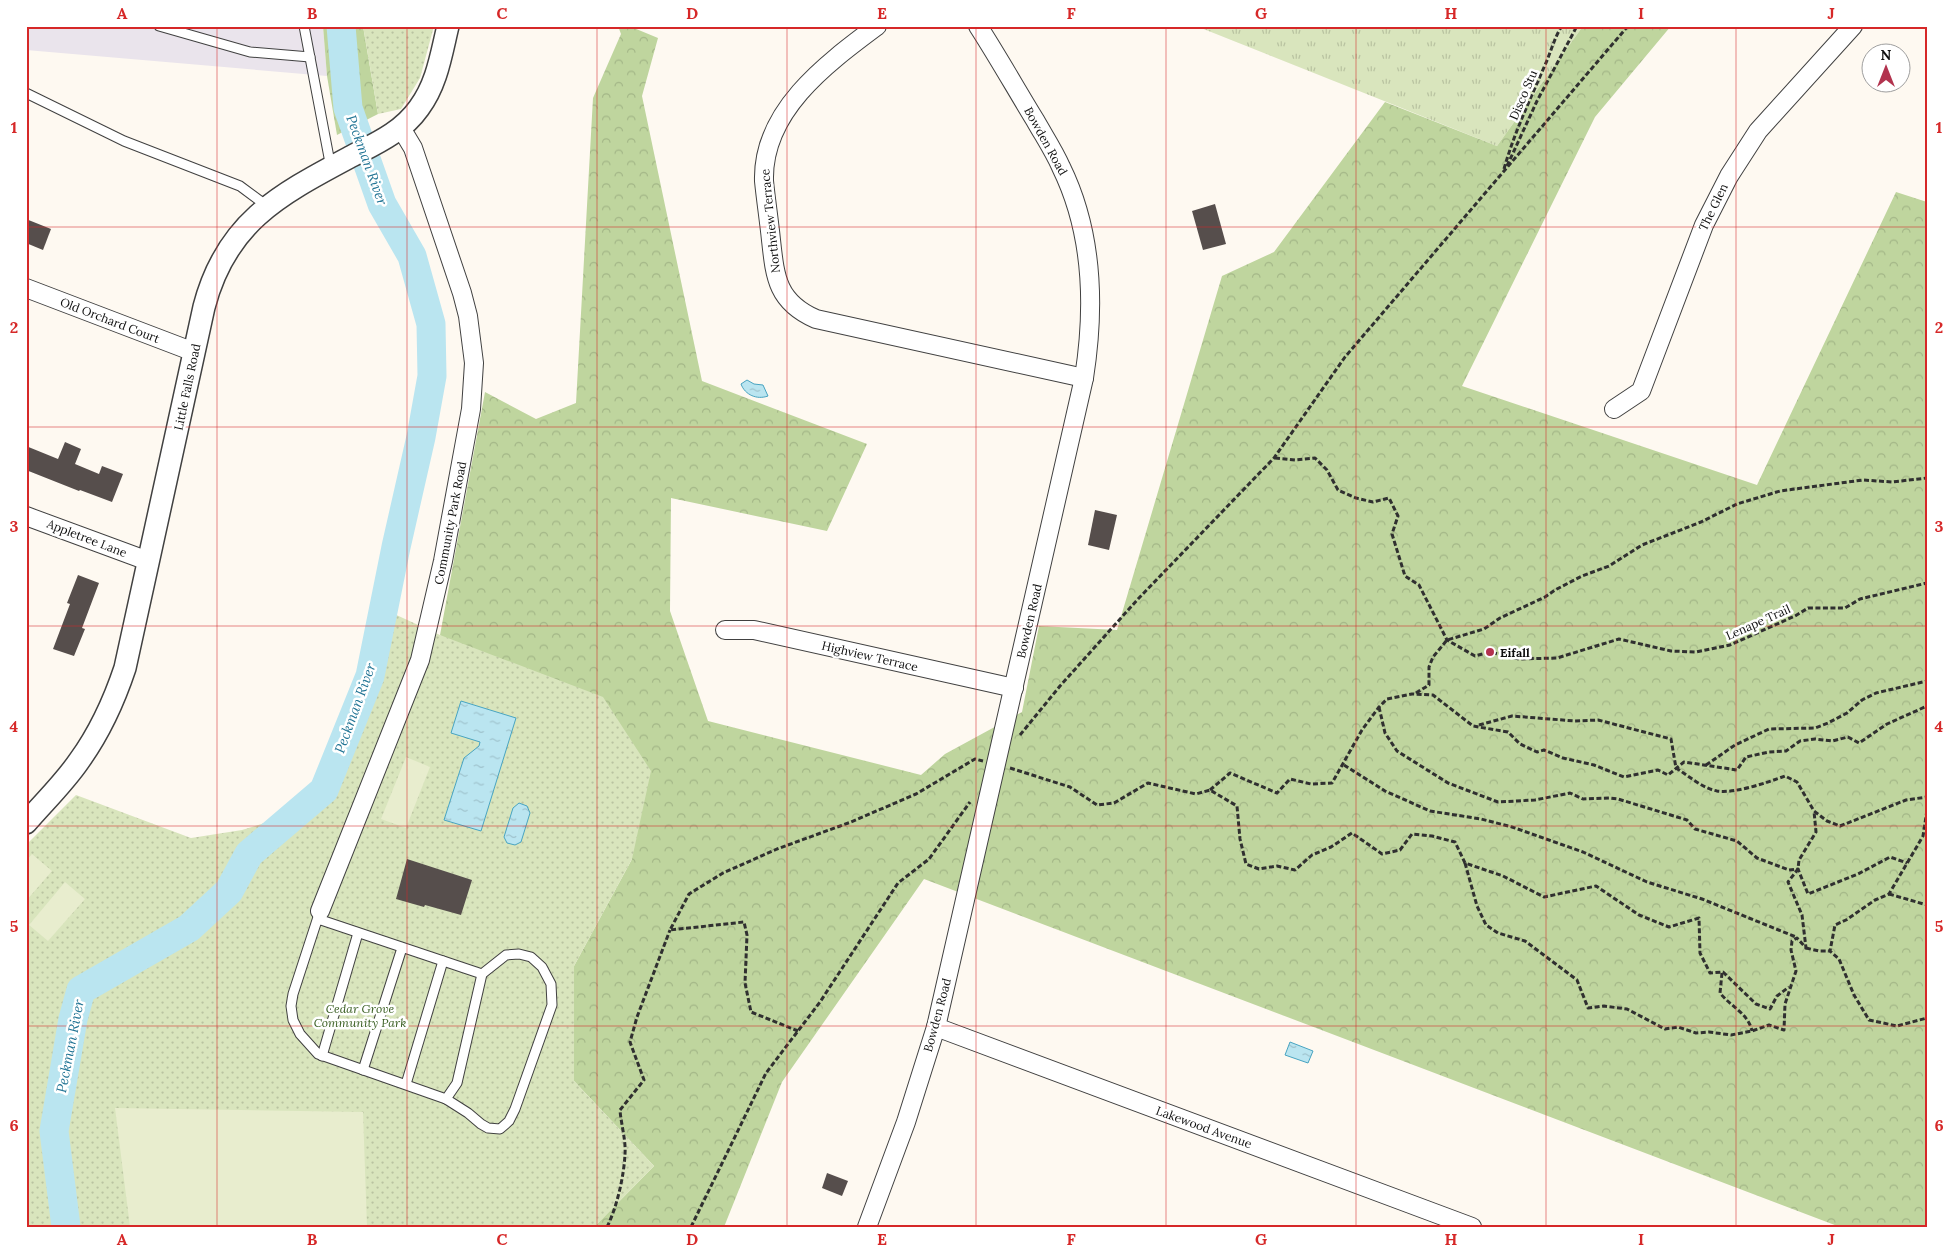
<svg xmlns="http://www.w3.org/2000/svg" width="1953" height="1253" font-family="Lora,serif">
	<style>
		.industrial { fill: #eae4ec }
		.grass { fill: url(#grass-tufts) }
		.forest { fill: url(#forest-crowns) }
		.park { fill: url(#park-dots) }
		.pitch { fill: #e8edce }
		.water { fill: url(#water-ripples); stroke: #48a4c1 }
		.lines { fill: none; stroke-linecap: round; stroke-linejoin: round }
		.river { stroke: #bae5f0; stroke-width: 29 }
		.building { fill: #564e4c }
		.service-casing { stroke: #414141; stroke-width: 11 }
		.minor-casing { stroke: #414141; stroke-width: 20 }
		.tertiary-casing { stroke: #414141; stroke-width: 24 }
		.path { stroke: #303030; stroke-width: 3; stroke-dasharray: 5 2.5; stroke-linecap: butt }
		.service { stroke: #fff; stroke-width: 9 }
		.minor { stroke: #fff; stroke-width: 18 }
		.tertiary { stroke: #fff; stroke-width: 21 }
		.grid { fill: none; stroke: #d62828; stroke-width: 1; stroke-opacity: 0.55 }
		.poi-dot { fill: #b2334e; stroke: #fff; stroke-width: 2 }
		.labels { text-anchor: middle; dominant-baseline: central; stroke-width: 5; stroke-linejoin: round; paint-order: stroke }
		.street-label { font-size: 12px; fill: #0e0e0e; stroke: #fff }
		.poi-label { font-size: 12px; font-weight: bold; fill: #0e0e0e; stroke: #fff; text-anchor: start }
		.park-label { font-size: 12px; font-style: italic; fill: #3b6024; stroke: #fff }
		.water-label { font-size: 14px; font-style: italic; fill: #237595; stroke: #fff }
		.neatline { fill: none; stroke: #d62828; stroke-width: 2 }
		.grid-label { font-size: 16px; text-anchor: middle; font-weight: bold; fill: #d62828 }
	</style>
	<defs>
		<pattern id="grass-tufts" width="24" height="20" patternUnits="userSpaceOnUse" patternTransform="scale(1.25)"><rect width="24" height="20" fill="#d9e5bd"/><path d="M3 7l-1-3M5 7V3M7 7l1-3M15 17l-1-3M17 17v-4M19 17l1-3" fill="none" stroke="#b9c3a1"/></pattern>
		<pattern id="forest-crowns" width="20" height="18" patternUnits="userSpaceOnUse" patternTransform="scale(1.25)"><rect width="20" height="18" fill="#bfd59e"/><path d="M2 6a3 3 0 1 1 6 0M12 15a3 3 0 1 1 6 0" fill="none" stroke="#a3b687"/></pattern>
		<pattern id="park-dots" width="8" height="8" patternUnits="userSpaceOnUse" patternTransform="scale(1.25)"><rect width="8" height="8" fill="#d9e5bd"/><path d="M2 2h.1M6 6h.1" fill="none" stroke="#b9c3a1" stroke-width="1.8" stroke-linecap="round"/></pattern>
		<pattern id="water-ripples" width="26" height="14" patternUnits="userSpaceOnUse" patternTransform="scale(1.25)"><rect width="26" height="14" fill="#bae5f0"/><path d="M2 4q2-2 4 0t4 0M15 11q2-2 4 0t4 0" fill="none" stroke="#9fc3cd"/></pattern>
	</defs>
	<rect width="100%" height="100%" fill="#fef9f1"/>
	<polygon class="industrial" points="26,26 323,26 327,76 26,50"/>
	<polygon class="grass" points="1196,26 1583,26 1497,146"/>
	<g class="forest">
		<polygon points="323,26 363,26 378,114 337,135 327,76"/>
		<polygon points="618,26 629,26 658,38 642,96 702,381 867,444 827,531 671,498 670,611 708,721 921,775 945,754 1022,712 1039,626 1117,630 1222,276 1274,252 1385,102 1497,146 1583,26 1671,26 1595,117 1462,386 1757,485 1896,192 1927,202 1927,1227 1840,1227 924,879 782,1082 724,1227 594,1227 654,1166 574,1081 574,966 632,859 440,635 485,392 536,419 576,403 593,98 621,34"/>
	</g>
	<g class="park">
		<polygon points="363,26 434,26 420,78 401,109 378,114"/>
		<polygon points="379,607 440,635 603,697 651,771 632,859 574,966 574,1081 654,1166 594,1227 26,1227 26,845 76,795 191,838 242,830 281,818 316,779 366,658"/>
	</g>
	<g class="pitch">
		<polygon points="406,757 430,767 406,828 381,819"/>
		<polygon points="32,854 52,871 26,901 26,861"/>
		<polygon points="65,882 85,899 48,941 29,925"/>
		<polygon points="115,1108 363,1112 367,1227 130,1227"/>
	</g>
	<g class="water">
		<path d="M747 380 754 384 763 385 768 396C757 400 745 395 741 384Z"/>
		<polygon points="461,701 516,718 481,831 444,820 464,758 479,746 480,742 451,733"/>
		<polygon points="519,803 527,806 530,813 521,842 515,845 507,843 504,837 513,808"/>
		<polygon points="1290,1042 1313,1051 1308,1063 1285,1055"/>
	</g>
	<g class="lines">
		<polyline class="river" points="66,1227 54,1131 73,1019 81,990 189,928 229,891 249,854 324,790 370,676 396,547 421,437 432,376 431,324 412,256 382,204 348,108 341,26"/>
	</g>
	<g class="building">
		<polygon points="1215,204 1226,244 1203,250 1192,211"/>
		<polygon points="26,219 51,229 43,250 26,243"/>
		<polygon points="65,442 81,449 75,464 99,474 102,466 123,474 112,502 80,490 79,491 26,470 26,446 58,459"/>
		<polygon points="1095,510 1117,515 1109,550 1088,545"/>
		<polygon points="78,575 99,583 82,628 85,629 74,656 53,649 70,604 67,603"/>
		<polygon points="407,859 472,880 461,915 425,905 424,907 396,899"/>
		<polygon points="827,1173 848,1181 842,1196 822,1188"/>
	</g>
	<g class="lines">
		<g class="service-casing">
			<g id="service">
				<polyline points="159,26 250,52 310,57"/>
				<polyline points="304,26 331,168"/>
				<polyline points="26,93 124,141 240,186 267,206"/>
				<polyline points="318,919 482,974 457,1083 446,1099 318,1054 300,1034 293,1020 291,1006 293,994 320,911"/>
				<polyline points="322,1056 358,933"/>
				<polyline points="363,1070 402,948"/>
				<polyline points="406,1084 443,961"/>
				<polyline points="446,1099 468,1113 481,1124 488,1128 500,1129 509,1121 515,1109 552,1005 551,984 542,967 531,957 519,954 506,955 482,974"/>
			</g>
		</g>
		<g class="minor-casing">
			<g id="minor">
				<path d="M877 26C826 64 762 111 764 181 766 201 769 220 771 240 775 277 777 302 816 319L1084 378"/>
				<polyline points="26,288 194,352"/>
				<polyline points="1614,409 1641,391 1704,225 1729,176 1758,131 1853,26"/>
				<polyline points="26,516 148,561"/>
				<polyline points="725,630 754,630 1014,688"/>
				<polyline points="320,911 420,660 443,561 471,409 474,363 468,316 462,293 413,148 401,128"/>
				<polyline points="936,1027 1472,1227"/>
				<path d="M867 1227 906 1122 936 1027 1084 378C1095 308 1093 232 1061 167 1054 151 1044 136 1035 120 1016 89 998 57 978 26"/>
			</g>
		</g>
		<g class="tertiary-casing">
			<path id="tertiary" d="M26 823C44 802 64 783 79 761 100 732 114 701 125 668L204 307C226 222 279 195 352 156 377 143 402 132 419 108 437 84 441 55 448 26"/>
		</g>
		<g class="path">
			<polyline points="1507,166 1537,101 1577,26"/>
			<path d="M1504 169C1514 133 1530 100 1545 65 1551 52 1554 38 1562 26"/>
			<polyline points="1275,458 1295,460 1315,458 1327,470 1338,490 1356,498 1373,502 1389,498 1398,516 1392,534 1405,576 1419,585 1447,640 1475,656 1490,652 1519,659 1557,658 1619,639 1671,651 1696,652 1730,645 1795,616 1808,608 1845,608 1860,599 1927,583"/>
			<polyline points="1416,693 1429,685 1429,667 1433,657 1447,640 1484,629 1500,618 1545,597 1555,590 1582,576 1609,566 1642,545 1701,522 1737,504 1780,491 1863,480 1892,482 1927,478"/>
			<polyline points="1379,707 1385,733 1397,751 1448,783 1498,802 1535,800 1570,793 1583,799 1609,798 1618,799 1687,820 1695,829 1737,841 1757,858 1789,870 1798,869 1808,894 1858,874 1890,857 1907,863"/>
			<path d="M1479 725 1512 716 1575 721 1598 720 1671 739 1676 768C1689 776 1702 788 1717 791 1734 794 1769 782 1785 776L1797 782 1814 811 1827 821 1840 826 1906 800 1927 797"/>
			<polyline points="1020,735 1060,686 1138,599 1274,458 1345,357 1628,26"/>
			<polyline points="1344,765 1385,791 1430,811 1481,819 1512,827 1583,852 1647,882 1702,899 1796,937"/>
			<polyline points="1706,765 1735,745 1769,729 1815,728 1828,723 1847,713 1862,700 1876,693 1927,681"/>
			<polyline points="1010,768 1070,787 1097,805 1114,803 1148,783 1196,794 1210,790 1237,806 1240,839 1246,864 1259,869 1277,866 1295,870 1312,855 1331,847 1352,833 1382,854 1400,850 1412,834 1432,836 1455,842 1465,863 1503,876 1544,897 1596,886 1639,915 1669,927 1699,918 1700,953 1710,973 1723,972 1756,1004 1770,1009 1777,996 1789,987"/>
			<polyline points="1210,790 1230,773 1277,793 1290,779 1311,784 1332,783 1362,730 1379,707 1387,699 1412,694 1433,695 1473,726 1508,732 1520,744 1537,752 1544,750 1563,758 1594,765 1624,777 1658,770 1668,775 1684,762 1737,770 1746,757 1769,752 1786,751 1800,741 1815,739 1832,741 1848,737 1859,743 1887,724 1927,706"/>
			<polyline points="1927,810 1923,836 1889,894 1875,900 1846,920 1835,925 1830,951 1839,959 1854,995 1869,1020 1897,1026 1927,1018"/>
			<polyline points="1465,863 1477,906 1486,925 1498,933 1525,941 1577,980 1588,1008 1604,1006 1627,1009 1665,1029 1678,1027 1696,1033 1709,1032 1731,1035 1752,1031 1769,1025 1784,1030 1785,1004 1796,971 1791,950 1792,941 1797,938 1806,948 1802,915 1788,882 1798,869 1799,860 1816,832 1814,811"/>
			<polyline points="1889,894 1927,905"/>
			<polyline points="1806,948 1819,951 1830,951"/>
			<path d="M1722 973 1720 993C1731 1007 1748 1013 1752 1031"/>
			<polyline points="798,1031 751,1012 745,983 747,935 744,922 670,930 689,894 723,873 777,849 851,822 916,794 975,759 983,761"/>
			<path d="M607 1227C617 1207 624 1176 625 1154 626 1140 621 1124 620 1110L644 1080 630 1042 637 1017 670 930"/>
			<polyline points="691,1227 766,1073 820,1002 898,883 929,859 970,802"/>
		</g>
		<use href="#service" class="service"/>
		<use href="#minor" class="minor"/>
		<use href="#tertiary" class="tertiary"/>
	</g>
	<path class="grid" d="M217 26V1227M407 26V1227M597 26V1227M787 26V1227M976 26V1227M1166 26V1227M1356 26V1227M1546 26V1227M1736 26V1227M26 227H1927M26 427H1927M26 626H1927M26 826H1927M26 1026H1927"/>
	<circle class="poi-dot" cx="1490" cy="652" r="5"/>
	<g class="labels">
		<g class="street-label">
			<text transform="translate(1523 95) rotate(-67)">Disco Stu</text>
			<text transform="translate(1046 141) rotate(61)">Bowden Road</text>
			<text transform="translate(1713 207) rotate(-64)">The Glen</text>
			<text transform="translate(770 221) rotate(-96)">Northview Terrace</text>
			<text transform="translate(110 320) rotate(21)">Old Orchard Court</text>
			<text transform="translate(187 387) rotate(-78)">Little Falls Road</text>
			<text transform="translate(450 523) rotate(-79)">Community Park Road</text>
			<text transform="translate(87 538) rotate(21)">Appletree Lane</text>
			<text transform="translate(1029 621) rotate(-77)">Bowden Road</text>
			<text transform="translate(1758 622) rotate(-24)">Lenape Trail</text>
			<text transform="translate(870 656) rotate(13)">Highview Terrace</text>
			<text transform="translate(937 1015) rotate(-75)">Bowden Road</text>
			<text transform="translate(1204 1127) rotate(20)">Lakewood Avenue</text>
		</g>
		<g class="poi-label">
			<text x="1500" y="652">Eifall</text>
		</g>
		<g class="park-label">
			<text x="360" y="1008">Cedar Grove<tspan x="360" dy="14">Community Park</tspan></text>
		</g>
		<g class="water-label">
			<text transform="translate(367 160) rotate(70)">Peckman River</text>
			<text transform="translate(355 708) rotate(-70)">Peckman River</text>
			<text transform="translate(70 1046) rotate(-79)">Peckman River</text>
		</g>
	</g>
	<rect width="1953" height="1253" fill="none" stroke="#ffffff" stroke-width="55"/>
	<g transform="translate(1886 68)"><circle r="24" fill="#ffffff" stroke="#9f9f9f"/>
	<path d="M0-4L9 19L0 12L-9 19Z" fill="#b2334e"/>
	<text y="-8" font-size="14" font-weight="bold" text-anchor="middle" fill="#0e0e0e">N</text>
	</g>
	<rect x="28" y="28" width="1898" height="1198" class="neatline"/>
	<g class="grid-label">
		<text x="122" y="19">A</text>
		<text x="312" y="19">B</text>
		<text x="502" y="19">C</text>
		<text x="692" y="19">D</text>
		<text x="882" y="19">E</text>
		<text x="1071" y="19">F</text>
		<text x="1261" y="19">G</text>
		<text x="1451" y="19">H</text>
		<text x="1641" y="19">I</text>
		<text x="1831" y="19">J</text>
		<text x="14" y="133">1</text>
		<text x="1939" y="133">1</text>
		<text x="14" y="333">2</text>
		<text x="1939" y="333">2</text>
		<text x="14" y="532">3</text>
		<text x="1939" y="532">3</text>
		<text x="14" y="732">4</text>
		<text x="1939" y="732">4</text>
		<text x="14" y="932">5</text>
		<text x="1939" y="932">5</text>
		<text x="14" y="1131">6</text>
		<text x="1939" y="1131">6</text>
		<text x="122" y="1245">A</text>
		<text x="312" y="1245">B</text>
		<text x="502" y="1245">C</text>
		<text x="692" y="1245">D</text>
		<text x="882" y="1245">E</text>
		<text x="1071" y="1245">F</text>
		<text x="1261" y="1245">G</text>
		<text x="1451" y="1245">H</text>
		<text x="1641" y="1245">I</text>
		<text x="1831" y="1245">J</text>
	</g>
</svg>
